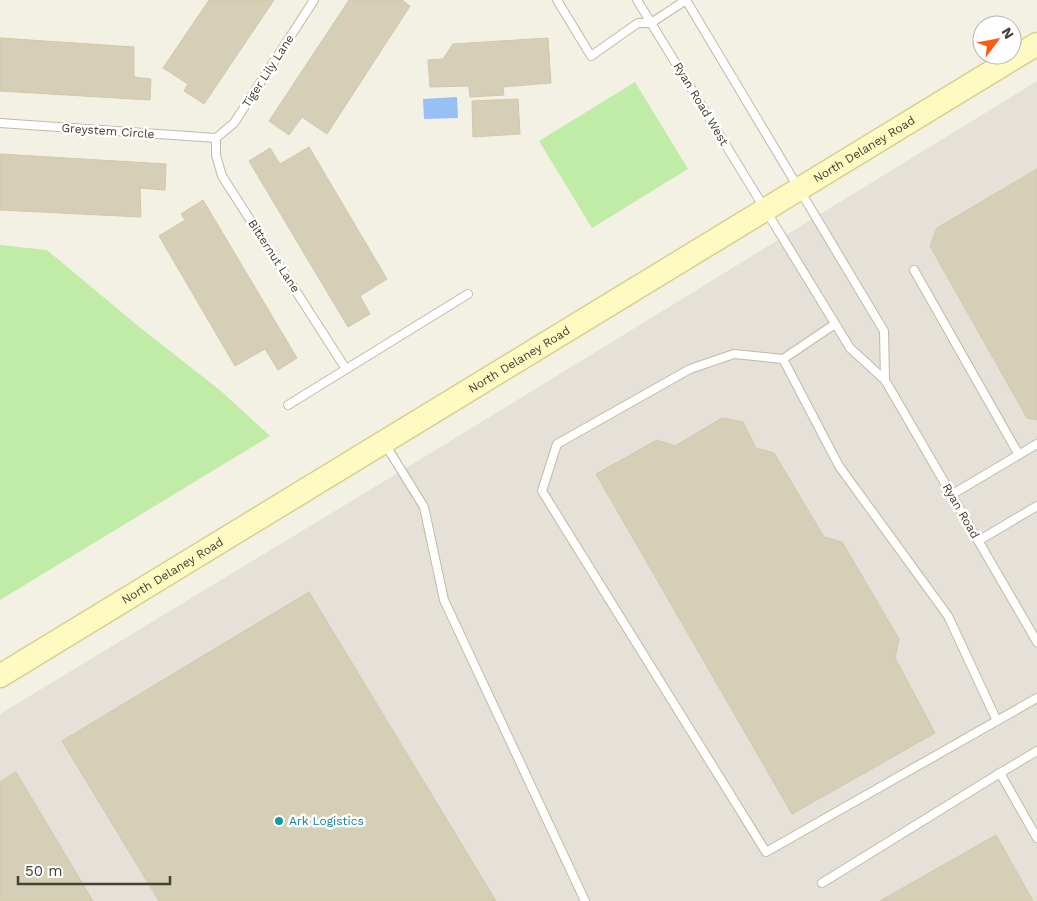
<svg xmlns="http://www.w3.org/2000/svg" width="1037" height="901" font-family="'Work Sans',sans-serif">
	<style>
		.industrial { fill: #e5e1d8 }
		.green { fill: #c1eca7 }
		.water { fill: #98c0f7 }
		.building { fill: #d5cfb7; stroke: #d1c8aa }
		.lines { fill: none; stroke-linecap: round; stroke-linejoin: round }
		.lane-casing { stroke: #bfbba5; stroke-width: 10 }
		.secondary-casing { stroke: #d7d18e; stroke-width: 25 }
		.lane { stroke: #fff; stroke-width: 8 }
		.secondary { stroke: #fffac1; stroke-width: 22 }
		.culture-dot { fill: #0f9aa8; stroke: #fff; stroke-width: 2 }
		.labels { text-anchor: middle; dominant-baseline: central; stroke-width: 5; stroke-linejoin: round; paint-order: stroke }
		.street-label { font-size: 12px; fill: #454133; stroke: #fff }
		.culture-label { font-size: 12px; fill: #0d838f; stroke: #fff; text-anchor: start }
	</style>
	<rect width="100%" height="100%" fill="#f3f1e3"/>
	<polygon class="industrial" points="1037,81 1037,901 0,901 0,714 457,437"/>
	<g class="green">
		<polygon points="635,82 688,169 592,228 539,141"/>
		<polygon points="0,245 47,250 143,330 221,391 270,436 0,600"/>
	</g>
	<polygon class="water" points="457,97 458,118 424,119 423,99"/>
	<g class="building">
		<polygon points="209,0 274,0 204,104 184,91 188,84 163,68"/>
		<polygon points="349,0 402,0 410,6 327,134 302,117 289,135 269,121"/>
		<polygon points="0,38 134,47 134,77 151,79 150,100 0,91"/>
		<polygon points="548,38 551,83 503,87 504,95 470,97 469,86 430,87 428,60 443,59 453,44"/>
		<polygon points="518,99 520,134 473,137 472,101"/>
		<polygon points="309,147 387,279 360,296 370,314 348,327 249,161 270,148 280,164"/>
		<polygon points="0,154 166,164 165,190 140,188 141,217 0,210"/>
		<polygon points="1037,169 1037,420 1027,418 930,246 937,228"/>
		<polygon points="203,200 297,358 278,370 265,349 235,366 159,236 185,220 181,214"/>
		<polygon points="722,418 743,422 756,448 774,453 824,537 842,542 899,639 895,658 935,733 792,814 596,474 657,440 675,446"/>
		<polygon points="309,592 496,901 159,901 62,741"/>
		<polygon points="16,772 93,901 0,901 0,782"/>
		<polygon points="996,835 1033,901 880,901"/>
	</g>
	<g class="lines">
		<g class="lane-casing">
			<g id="lane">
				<polyline points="557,0 591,56 638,23 651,23 686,0"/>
				<polyline points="637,0 850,348 885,380 1037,642"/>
				<polyline points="686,0 884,331 885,380"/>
				<polyline points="0,123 216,138"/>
				<polyline points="216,138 216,155 222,176 346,369"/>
				<polyline points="216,138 234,123 314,0"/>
				<polyline points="914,270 1019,455"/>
				<polyline points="835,324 783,359 734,354 690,369 557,444 542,491 766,852 1037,698"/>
				<polyline points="783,359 839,466 948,616 997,721"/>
				<polyline points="288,405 468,294"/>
				<polyline points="385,444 424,507 444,600 585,901"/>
				<polyline points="951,495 1037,444"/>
				<polyline points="978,541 1037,506"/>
				<polyline points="1000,773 1037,751"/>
				<polyline points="822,883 1000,773 1037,838"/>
			</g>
		</g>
		<g class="secondary-casing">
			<g id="secondary">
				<path id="s1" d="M0 676 1037 44"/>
			</g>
		</g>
		<use href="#lane" class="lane"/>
		<use href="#secondary" class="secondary"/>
	</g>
	<circle class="culture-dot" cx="279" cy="821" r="5"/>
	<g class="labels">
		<g class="street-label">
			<text transform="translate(268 71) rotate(-57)">Tiger Lily Lane</text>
			<text transform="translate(701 104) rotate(59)">Ryan Road West</text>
			<text transform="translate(108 131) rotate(4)">Greystem Circle</text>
			<text stroke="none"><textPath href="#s1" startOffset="1012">North Delaney Road</textPath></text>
			<text transform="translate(274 256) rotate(57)">Bitternut Lane</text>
			<text stroke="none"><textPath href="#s1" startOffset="608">North Delaney Road</textPath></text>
			<text transform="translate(961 511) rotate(60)">Ryan Road</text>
			<text stroke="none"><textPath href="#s1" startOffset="202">North Delaney Road</textPath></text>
		</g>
		<g class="culture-label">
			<text x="289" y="821">Ark Logistics</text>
		</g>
	</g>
	<g transform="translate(997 40) rotate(58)"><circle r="24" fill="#ffffff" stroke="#b5b3ad"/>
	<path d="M0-4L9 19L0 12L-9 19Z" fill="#ff5b0e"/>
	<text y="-8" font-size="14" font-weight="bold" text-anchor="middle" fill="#454133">N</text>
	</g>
	<path d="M18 876v8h152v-8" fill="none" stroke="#454133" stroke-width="2.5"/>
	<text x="25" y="876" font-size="15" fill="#454133" stroke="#ffffff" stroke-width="4" paint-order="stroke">50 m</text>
</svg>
